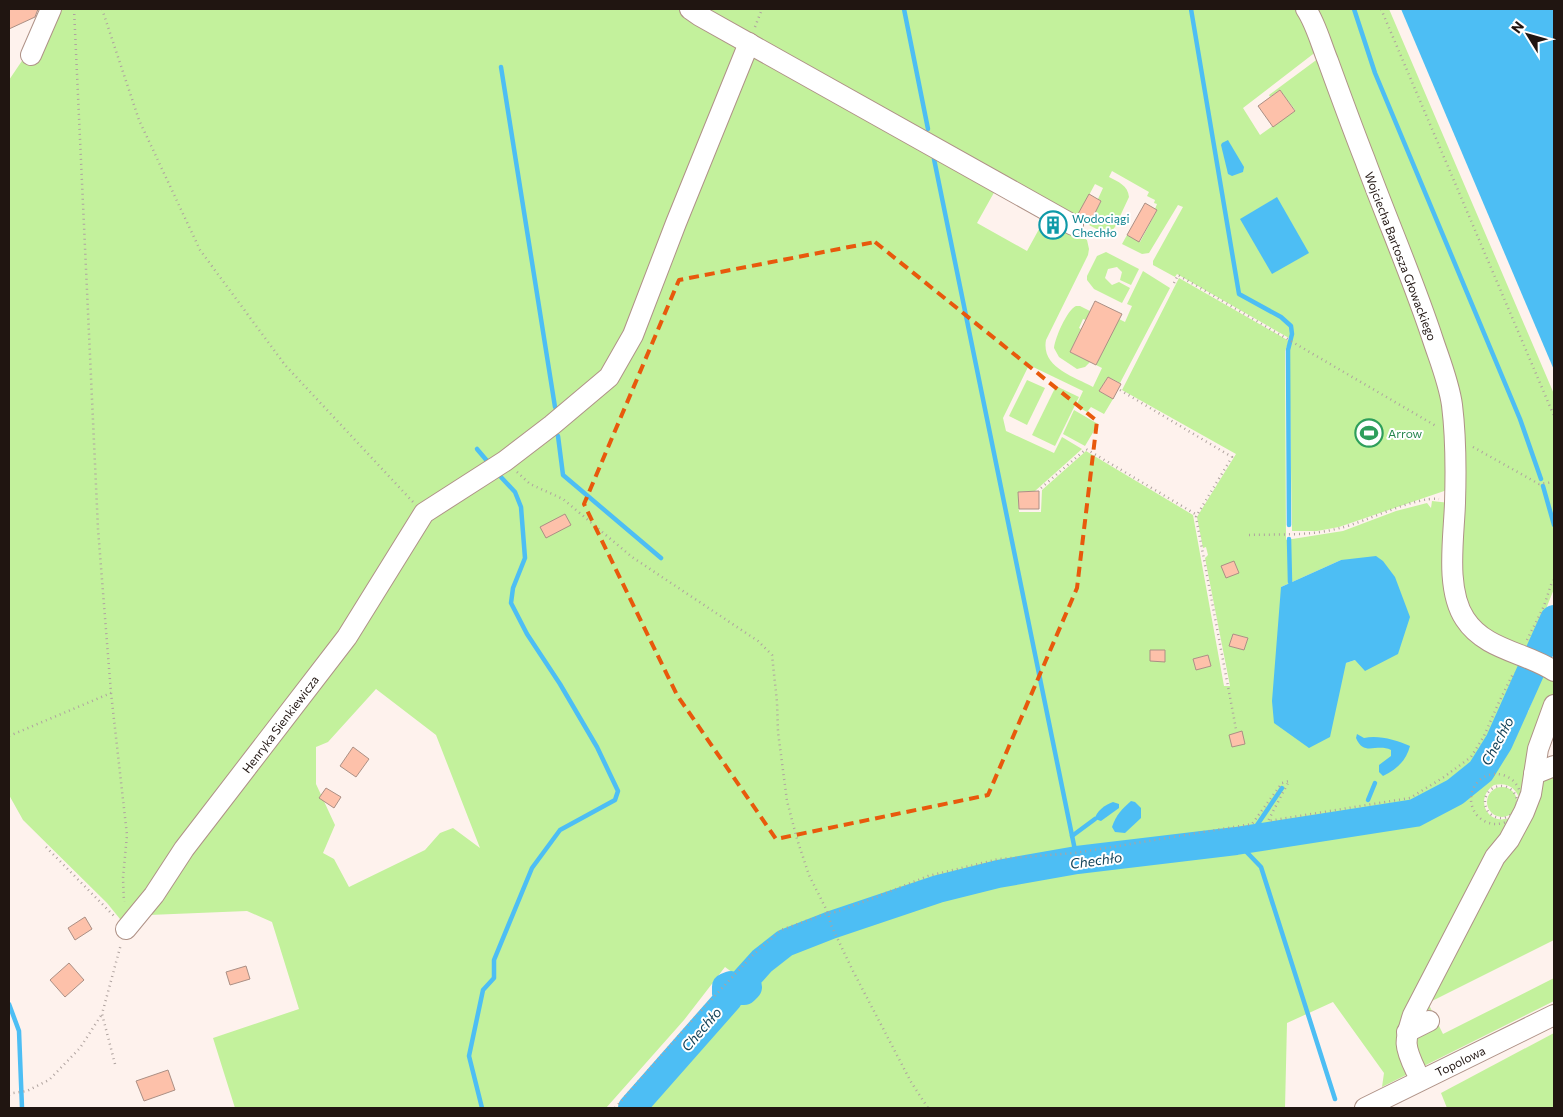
<svg xmlns="http://www.w3.org/2000/svg" width="1563" height="1117" font-family="Commissioner,sans-serif">
	<style>
		.green { fill: #c3f19c; fill-rule: evenodd }
		.water { fill: #4dbef4 }
		.lines { fill: none; stroke-linecap: round; stroke-linejoin: round }
		.stream { stroke: #4dbef4; stroke-width: 4.5 }
		.river { stroke: #4dbef4; stroke-width: 28 }
		.building { fill: #fdc1aa; stroke: #ab8f84 }
		.minor-casing { stroke: #af9287; stroke-width: 22 }
		.path { stroke: #afa39f; stroke-width: 2.5; stroke-dasharray: 1 4; stroke-linecap: butt }
		.minor { stroke: #fff; stroke-width: 20 }
		.marked { fill: none; stroke: #e8590c; stroke-width: 4; stroke-dasharray: 10 6; stroke-linejoin: round }
		.labels { text-anchor: middle; dominant-baseline: central; stroke-width: 4; stroke-linejoin: round; paint-order: stroke }
		.culture-label { font-size: 12px; fill: #0d838f; stroke: #fff; text-anchor: start }
		.street-label { font-size: 12px; fill: #201511; stroke: #fff }
		.leisure-label { font-size: 12px; fill: #27864d; stroke: #fff; text-anchor: start }
		.water-label { font-size: 14px; font-style: italic; fill: #134258; stroke: #fff }
	</style>
	<rect width="100%" height="100%" fill="#fef2ed"/>
	<g class="green">
		<path d="M57 9H1297L1317 51 1243 108 1260 135 1295 110 1280 90 1270 97 1269 95 1319 58 1415 305 1447 408 1450 489 1339 527 1317 531H1292L1289 338 1177 274 1175 277 1153 265V261L1183 207 1178 205 1149 253 1142 254 1122 244 1127 235 1140 242 1157 210 1155 209 1157 204 1154 203 1155 200 1147 196 1149 192 1112 171 1109 177C1118 182 1128 185 1129 197L1115 227 1108 235 1089 225 1101 201 1098 199 1103 188 1095 184 1075 221 1001 180 977 223 1027 251 1044 220 1046 221 1044 225 1056 232 1062 223 1087 240 1089 249 1088 255 1046 340C1041 367 1073 376 1093 387L1102 368 1096 365 1119 319 1125 322 1132 306 1127 304 1143 271 1170 288 1120 383 1108 377 1099 391 1113 399 1104 414 1091 407 1087 412 1076 406 1083 391 1029 365 1003 418 1006 431 1054 453 1062 437 1082 449 1035 491 1018 492 1019 512H1041L1042 490 1086 451 1193 515 1224 686H1230L1205 558 1208 555 1206 547 1203 548 1197 517 1236 454 1122 390 1179 278 1289 341 1285 351 1286 540 1343 531 1396 511 1427 503 1431 508 1432 501 1450 503 1451 605 1523 661 1502 704 1508 707C1503 722 1499 738 1490 751 1472 780 1438 802 1405 811L984 872 945 880 898 896 785 938 765 951 740 978 725 967 684 1020 606 1108H235L213 1038 299 1009 272 922 247 911 149 915 120 919 107 903 23 820 9 795V80ZM1341 560 1355 660 1346 663 1281 587ZM1233 634 1248 638 1244 650 1229 646ZM1208 655 1211 666 1196 670 1193 659ZM376 689 436 735 480 848 453 828 440 833 425 850 349 887 334 859 323 853 335 825 316 784V747L328 742Z"/>
		<polygon points="1317,9 1389,9 1554,394 1554,589 1529,651 1496,639 1473,617 1464,594 1460,565 1463,437"/>
		<polygon points="1106,252 1139,269 1131,285 1120,280 1122,272 1117,267 1108,269 1105,278 1112,285 1119,282 1130,288 1122,303 1094,289 1087,280 1087,276 1097,256"/>
		<path d="M1076 306H1080L1090 311 1086 320 1083 319 1079 328 1081 329 1070 352 1090 362 1085 367 1077 369 1059 357 1054 348C1055 338 1067 310 1076 306Z"/>
		<polygon points="1027,380 1045,388 1027,425 1009,416"/>
		<polygon points="1056,386 1079,397 1055,446 1032,435"/>
		<polygon points="1074,410 1098,424 1085,446 1063,434"/>
		<path d="M1544 670 1554 677V696L1520 799C1515 787 1507 782 1494 785 1474 798 1487 826 1509 818L1406 1019 1410 1073 1382 1087 1384 1073 1333 1002 1287 1023 1285 1108H640L764 963 788 946 821 933 962 889 1071 870 1405 820C1448 805 1481 787 1504 746 1509 736 1513 724 1517 714L1522 715 1528 712Z"/>
		<polygon points="1554,770 1554,940 1428,1003 1432,1011 1430,1014 1413,1025 1538,781"/>
		<circle cx="1502" cy="802" r="15"/>
		<polygon points="1554,978 1554,1001 1418,1069 1410,1036 1435,1025 1439,1026 1443,1034"/>
		<polygon points="1554,1033 1554,1108 1447,1108 1441,1093"/>
	</g>
	<g class="water">
		<polygon points="1401,9 1554,9 1554,370"/>
		<polygon points="1228,140 1244,167 1243,172 1232,176 1228,174 1221,145 1222,143"/>
		<polygon points="1277,197 1309,253 1272,274 1240,219"/>
		<polygon points="1376,556 1383,561 1395,577 1410,617 1398,654 1365,671 1355,660 1346,663 1330,737 1309,748 1274,723 1272,701 1281,587 1341,560"/>
		<path d="M1357 734 1364 738C1379 735 1396 740 1410 746 1406 761 1397 769 1383 776L1379 772V765L1391 756V750C1376 743 1364 757 1356 738Z"/>
		<path d="M1131 801 1135 802 1141 808V818L1125 833 1115 832 1112 827C1116 815 1122 809 1131 801Z"/>
		<path d="M1113 802 1119 804V808L1101 821 1095 819C1096 811 1105 805 1113 802Z"/>
	</g>
	<g class="lines">
		<g class="stream">
			<polyline points="904,9 928,129"/>
			<polyline points="1191,9 1239,294 1281,317 1291,326 1292,334 1288,350 1289,525"/>
			<polyline points="1354,9 1375,73 1520,419 1541,479"/>
			<polyline points="501,67 555,407"/>
			<polyline points="934,159 1077,860"/>
			<polyline points="558,436 563,475 661,558"/>
			<polyline points="477,449 488,462"/>
			<polyline points="1543,486 1554,525"/>
			<polyline points="1289,539 1290,582"/>
			<polyline points="1368,800 1375,783"/>
			<polyline points="1359,822 1363,811"/>
			<polyline points="1072,836 1095,819"/>
			<polyline points="1247,840 1282,788"/>
			<polyline points="1236,841 1261,867 1335,1099"/>
			<polyline points="9,1004 19,1031 22,1108"/>
			<polyline points="482,1108 469,1056 483,990 494,978 494,960 532,868 560,830 615,800 618,791 597,747 560,684 527,634 511,603 513,588 525,558 521,507 515,492 500,476"/>
		</g>
		<polyline class="river" points="632,1108 729,998 726,994 726,987 731,985 739,991 744,991 748,987 744,981 762,961 785,943 831,925 938,889 998,874 1077,860 1236,841 1415,813 1455,792 1481,771 1499,742 1554,619"/>
	</g>
	<g class="building">
		<polygon points="9,9 38,9 35,17 9,29"/>
		<polygon points="1280,90 1295,111 1273,127 1258,106"/>
		<polygon points="1089,194 1101,201 1090,223 1084,220 1078,214"/>
		<polygon points="1145,203 1157,210 1139,242 1127,235"/>
		<polygon points="1095,301 1122,314 1096,365 1070,352"/>
		<polygon points="1108,377 1121,384 1113,399 1099,391"/>
		<polygon points="1039,491 1039,509 1019,509 1018,492"/>
		<polygon points="565,514 571,525 546,538 540,527"/>
		<polygon points="1234,561 1239,573 1226,578 1221,566"/>
		<polygon points="1233,634 1248,638 1244,650 1229,646"/>
		<polygon points="1150,650 1165,650 1165,662 1150,661"/>
		<polygon points="1208,655 1211,666 1196,670 1193,659"/>
		<polygon points="1242,731 1245,744 1232,747 1229,735"/>
		<polygon points="353,747 369,759 356,777 340,766"/>
		<polygon points="326,788 341,797 334,808 319,798"/>
		<polygon points="85,917 92,929 75,940 68,928"/>
		<polygon points="69,963 84,980 65,997 50,980"/>
		<polygon points="246,966 250,979 230,985 226,972"/>
		<polygon points="168,1070 175,1090 144,1101 136,1081"/>
	</g>
	<g class="lines">
		<g class="minor-casing">
			<g id="minor">
				<polyline points="690,9 700,16 1073,225"/>
				<path d="M1306 9C1316 24 1321 44 1328 61 1340 94 1352 127 1365 160 1387 220 1413 279 1433 340 1440 361 1449 383 1452 405 1456 437 1456 471 1455 503 1454 537 1445 589 1465 619 1485 650 1525 652 1554 671"/>
				<polyline points="31,55 51,9"/>
				<polyline points="1534,774 1554,766"/>
				<polyline points="126,929 154,895 184,849 347,637 424,513 505,461 552,425 609,377 633,335 676,223 749,43"/>
				<polyline points="1407,1032 1429,1021"/>
				<path d="M1416 1071C1404 1046 1404 1042 1413 1015L1495 857 1509 840 1524 812 1531 794 1538 749 1554 705"/>
				<polyline points="1365,1108 1554,1015"/>
			</g>
		</g>
		<g class="path">
			<polyline points="74,9 98,529 111,693 127,835 123,878 124,902"/>
			<polyline points="102,9 139,120 200,250 285,365 413,502"/>
			<polyline points="1381,9 1554,416"/>
			<polyline points="755,27 762,9"/>
			<polyline points="1174,283 1178,275 1436,426"/>
			<polyline points="1120,390 1232,457 1197,515"/>
			<polyline points="1473,447 1539,484 1554,482"/>
			<polyline points="517,472 530,484 563,499 632,557 758,641 772,655 777,702 778,732 787,801 797,839 809,875 828,913 831,925 853,971 911,1082 928,1108"/>
			<polyline points="1041,488 1086,449 1197,515 1196,517 1236,729"/>
			<path d="M1249 535C1279 534 1311 536 1340 528 1366 522 1415 496 1439 499"/>
			<polyline points="1527,640 1544,606 1552,582 1554,580"/>
			<polyline points="9,736 111,693"/>
			<circle cx="1496" cy="799" r="25"/>
			<circle cx="1501" cy="802" r="16"/>
			<polyline points="46,847 114,916"/>
			<polyline points="115,1064 102,1014 121,944"/>
			<polyline points="9,1095 13,1093 27,1091 49,1080 80,1048 102,1014"/>
			<polyline points="615,1108 697,1015 752,956 781,930 828,913 836,912 876,897 928,876 999,859 1075,853 1252,824 1282,783 1289,781 1268,821 1410,798 1444,777 1471,757 1484,736 1499,702 1514,672"/>
		</g>
		<use href="#minor" class="minor"/>
	</g>
	<path class="marked" d="M875 242 1097 421 1077 588 988 795 776 839 677 695 584 504 679 280Z"/>
	<defs>
		<g id="building-ring" transform="scale(1.4375)"><circle r="9.5" fill="#fff" stroke="#0f9aa8" stroke-width="1.5"/><path d="M-4-6H4V6H1V3H-1V6H-4ZM-2.5-4.3h1.7v1.8h-1.7ZM.8-4.3h1.7v1.8H.8ZM-2.5-1h1.7V.8h-1.7ZM.8-1h1.7V.8H.8Z" fill="#0f9aa8"/></g>
		<g id="stadium-ring" transform="scale(1.4375)"><circle r="9.5" fill="#fff" stroke="#2e9e5b" stroke-width="1.5"/><path d="M0-5a6.5 5 0 1 0 0 10a6.5 5 0 1 0 0-10ZM-3.5-1.8h7v3.6h-7Z" fill="#2e9e5b"/></g>
	</defs>
	<g fill-rule="evenodd">
		<use href="#building-ring" x="1053" y="225"/>
		<use href="#stadium-ring" x="1369" y="433"/>
	</g>
	<g class="labels">
		<g class="culture-label">
			<text x="1072" y="218">Wodociągi<tspan x="1072" dy="14">Chechło</tspan></text>
		</g>
		<g class="street-label">
			<text transform="translate(1401 256) rotate(69)">Wojciecha Bartosza Głowackiego</text>
			<text transform="translate(280 724) rotate(-53)">Henryka Sienkiewicza</text>
			<text transform="translate(1460 1061) rotate(-26)">Topolowa</text>
		</g>
		<g class="leisure-label">
			<text x="1388" y="433">Arrow</text>
		</g>
		<g class="water-label">
			<text transform="translate(1497 741) rotate(-62)">Chechło</text>
			<text transform="translate(1096 860) rotate(-8)">Chechło</text>
			<text transform="translate(701 1029) rotate(-49)">Chechło</text>
		</g>
	</g>
	<rect width="1563" height="1117" fill="none" stroke="#201511" stroke-width="20"/>
	<g transform="translate(1528 35) rotate(307)" stroke="#ffffff" stroke-width="4" paint-order="stroke">
	<path d="M0-4L9 19L0 12L-9 19Z" fill="#201511"/>
	<text y="-8" font-size="14" font-weight="bold" text-anchor="middle" fill="#201511">N</text>
	</g>
</svg>
